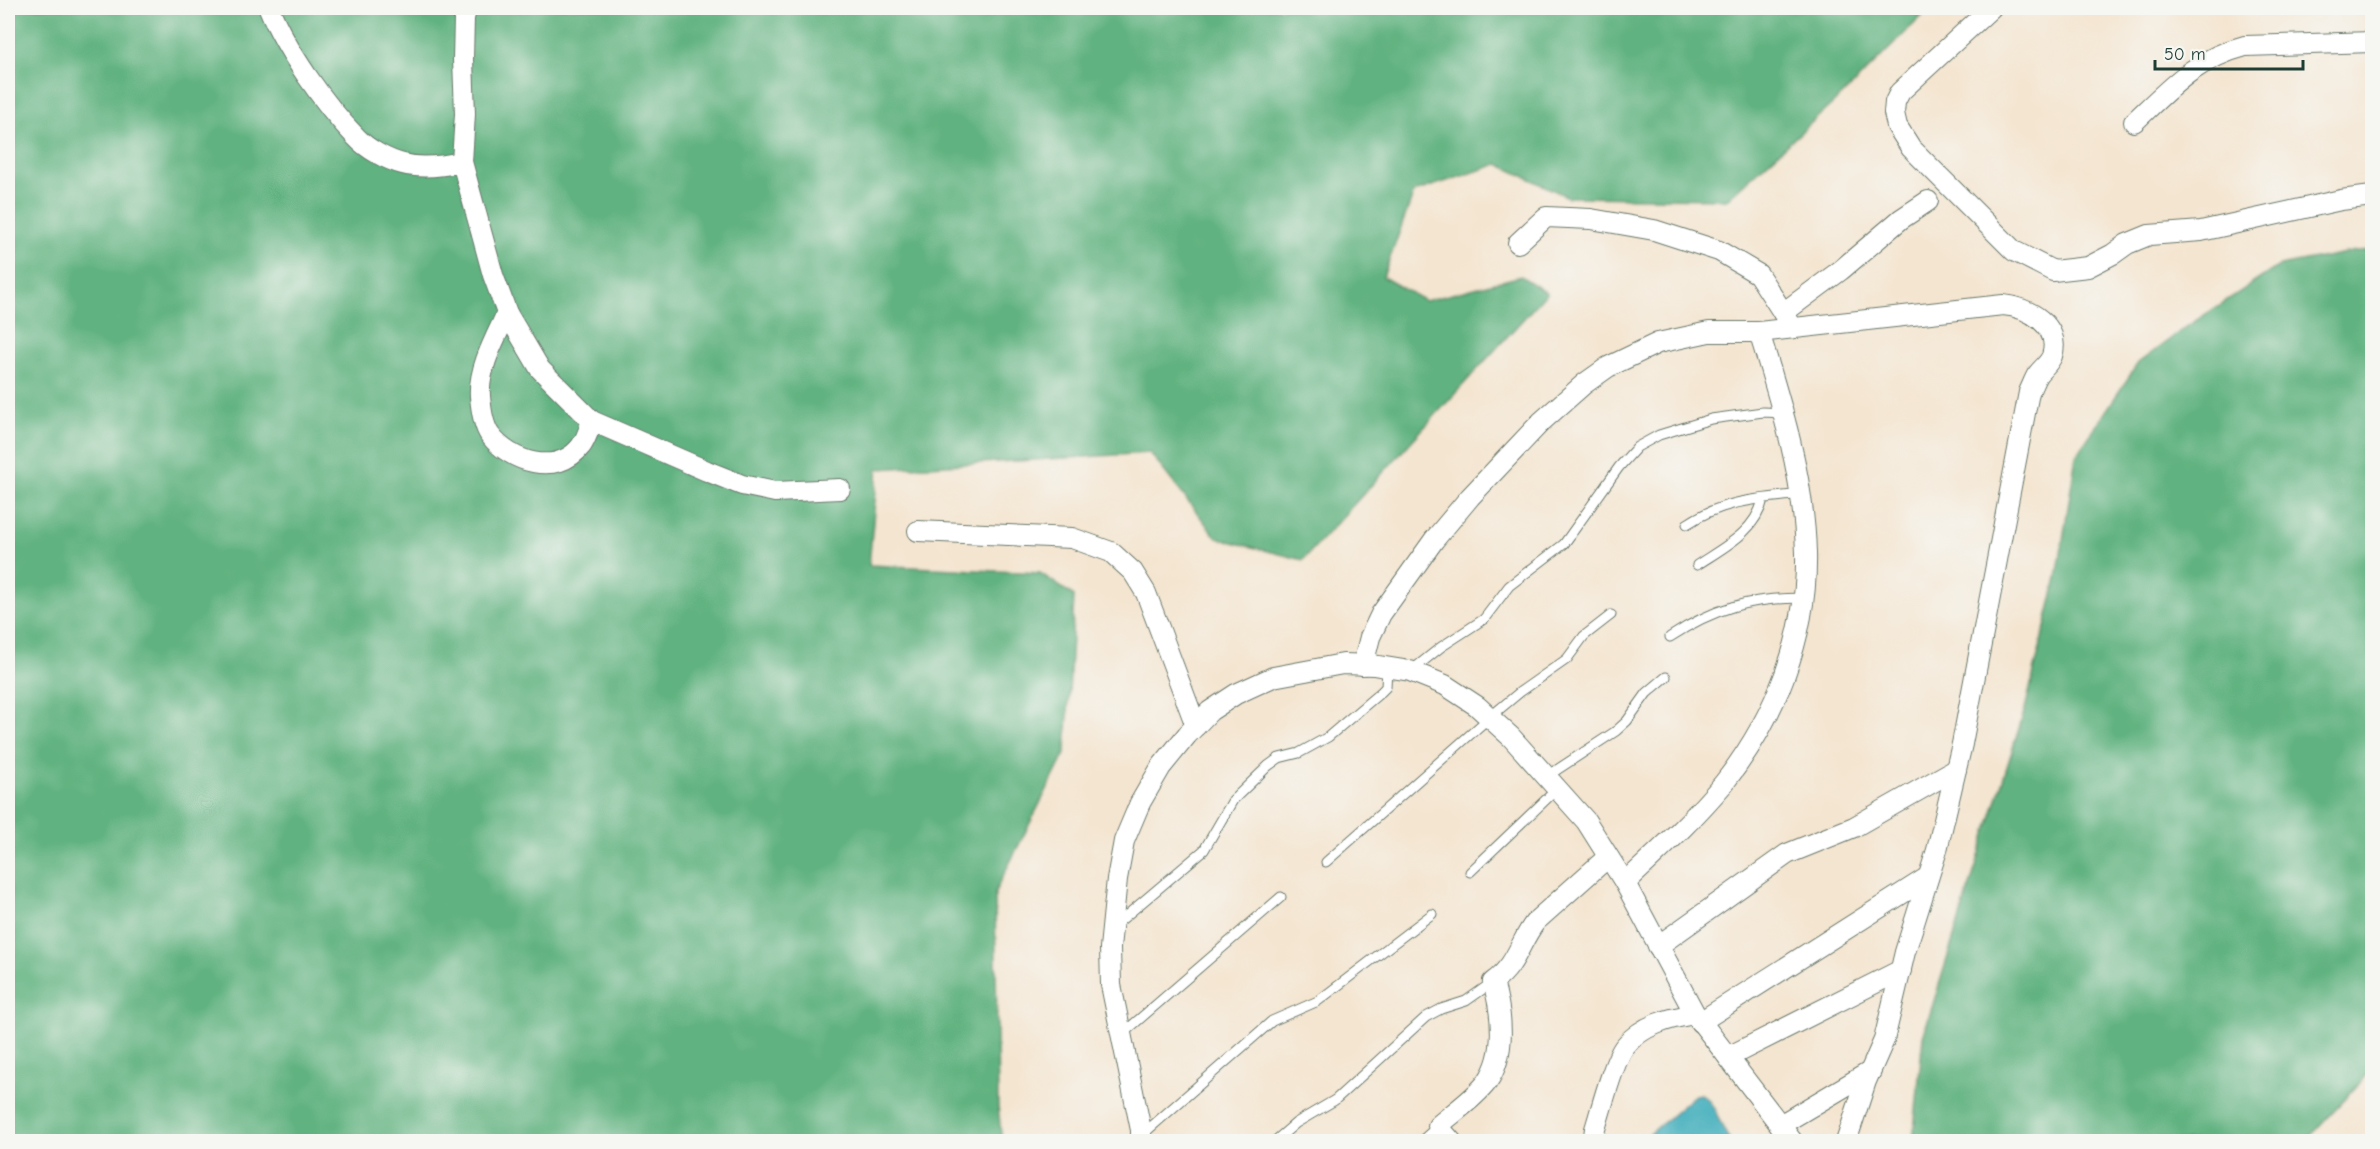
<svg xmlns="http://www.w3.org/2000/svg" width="2380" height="1149" font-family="'Comic Neue',sans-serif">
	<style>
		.forest { fill: #60b280; stroke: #40785a; stroke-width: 1.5 }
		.water { fill: #3faebc; stroke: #2f7678; stroke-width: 1.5 }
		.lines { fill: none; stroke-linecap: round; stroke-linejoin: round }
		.service-casing { stroke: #6a786b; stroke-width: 11 }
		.minor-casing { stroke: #6a786b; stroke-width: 22 }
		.service { stroke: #fff; stroke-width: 9 }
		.minor { stroke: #fff; stroke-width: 20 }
	</style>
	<rect width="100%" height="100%" fill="#f6f6f2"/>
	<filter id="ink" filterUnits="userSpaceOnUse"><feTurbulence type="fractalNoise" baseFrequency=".0167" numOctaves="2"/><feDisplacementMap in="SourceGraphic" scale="12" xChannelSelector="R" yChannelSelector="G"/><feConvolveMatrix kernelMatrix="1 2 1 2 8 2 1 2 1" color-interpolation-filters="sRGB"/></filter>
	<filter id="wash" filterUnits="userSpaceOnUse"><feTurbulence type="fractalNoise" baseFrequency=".008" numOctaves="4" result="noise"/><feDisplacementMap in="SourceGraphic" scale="24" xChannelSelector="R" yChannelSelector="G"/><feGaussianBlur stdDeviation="1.35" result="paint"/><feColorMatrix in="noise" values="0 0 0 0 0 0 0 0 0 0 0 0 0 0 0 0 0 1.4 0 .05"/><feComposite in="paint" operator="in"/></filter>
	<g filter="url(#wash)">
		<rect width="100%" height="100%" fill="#f4e5d0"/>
		<g class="forest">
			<polygon points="8,8 1930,8 1852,86 1727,199 1568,197 1498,164 1414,192 1383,277 1425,301 1521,276 1547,293 1303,560 1217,538 1150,453 878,469 869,565 1040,573 1074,596 1066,752 995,892 998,1106 1002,1142 8,1141"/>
			<polygon points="2372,250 2372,1070 2305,1141 1913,1141 1923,1036 2025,709 2057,578 2076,456 2138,363 2189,325 2279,266 2356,251"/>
		</g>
		<path class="water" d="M1701 1094C1717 1103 1719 1128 1731 1141H1642L1695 1095Z"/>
	</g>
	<g filter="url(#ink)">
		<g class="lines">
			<g class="service-casing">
				<g id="service">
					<path d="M1687 524C1723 500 1758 499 1801 494"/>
					<path d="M1697 565C1724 547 1756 532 1763 499"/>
					<path d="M1670 637C1714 608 1750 598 1803 598"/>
					<polyline points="1411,671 1441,647 1484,619 1509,586 1564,544 1619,467 1637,447 1659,435 1711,419 1763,412 1784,413"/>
					<polyline points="1546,777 1616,731 1627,721 1647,693 1666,677"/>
					<polyline points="1326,862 1490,717 1520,692 1567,659 1584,636 1611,615"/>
					<polyline points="1470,872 1557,789"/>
					<polyline points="1114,926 1204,850 1233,800 1268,766 1279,758 1299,753 1328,737 1381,692 1386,687 1387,668"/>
					<polyline points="1121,1035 1281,897"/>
					<polyline points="1143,1134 1272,1021 1318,1001 1432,914"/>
					<polyline points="1274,1142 1296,1123 1335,1100 1426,1017 1441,1009 1466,1001 1493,982"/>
					<polyline points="1420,1142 1438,1126"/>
				</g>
			</g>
			<g class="minor-casing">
				<g id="minor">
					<path d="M269 8C286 50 324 104 356 137 367 149 387 160 403 164 422 169 443 166 462 162"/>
					<polyline points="467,8 464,18 463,59 465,114 462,162 493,275 507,313 540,369 592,421 707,471 742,485 775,492 840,489"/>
					<polyline points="1991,8 1900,92 1895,102 1894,113 1897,126 1911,148 2014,251 2053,271 2088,267 2113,254 2127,244 2149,235 2201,231 2341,200 2372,196"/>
					<path d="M2134 122C2170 88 2195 59 2245 46L2372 42"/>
					<polyline points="1518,243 1546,217 1591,219 1654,230 1719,251 1758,274 1793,328"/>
					<path d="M507 313C496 337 478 368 480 396 481 408 483 425 490 435 510 462 557 477 581 446 586 440 589 429 592 421"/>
					<polyline points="1783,313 1841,270 1901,219 1928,201"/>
					<polyline points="918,531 1072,538 1111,552 1133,572 1146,593 1196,726"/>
					<path d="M1363 665 1370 637 1381 614 1434 540 1470 497 1541 422 1584 384 1608 367 1658 343 1709 332H1759L2003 305C2027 307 2062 325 2052 356 2049 364 2042 368 2037 375 2034 380 2032 386 2029 392L1962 744 1937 850 1905 952 1884 1040 1866 1081 1846 1142"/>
					<path d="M1625 883C1659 851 1694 819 1724 783 1775 718 1808 636 1806 553 1804 477 1781 403 1759 332"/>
					<polyline points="1658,946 1787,854 1854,827 1956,769"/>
					<polyline points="1700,1022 1928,877"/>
					<polyline points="1728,1057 1901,970"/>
					<polyline points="1780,1125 1871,1071"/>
					<polyline points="1141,1142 1141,1130 1111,985 1110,948 1117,879 1124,841 1140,803 1161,767 1187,735 1210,711 1236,694 1273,677 1343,664 1373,665 1410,671 1445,685 1477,706 1511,737 1586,821 1625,883 1695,1014 1793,1142"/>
					<path d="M1452 1142 1438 1126C1454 1112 1474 1099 1487 1082 1507 1054 1502 1013 1493 982 1518 964 1519 942 1536 921L1608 857"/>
					<path d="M1593 1142 1595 1129C1601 1110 1614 1059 1625 1046 1642 1025 1670 1018 1695 1014"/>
				</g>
			</g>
			<use href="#service" class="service"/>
			<use href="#minor" class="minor"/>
		</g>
	</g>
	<rect width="2380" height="1149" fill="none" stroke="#f6f6f2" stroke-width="30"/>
	<path d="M2155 60v9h148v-9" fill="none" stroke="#1f3d34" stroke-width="3"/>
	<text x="2164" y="60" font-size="18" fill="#1f3d34" stroke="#f6f6f2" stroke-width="4.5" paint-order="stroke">50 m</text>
</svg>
